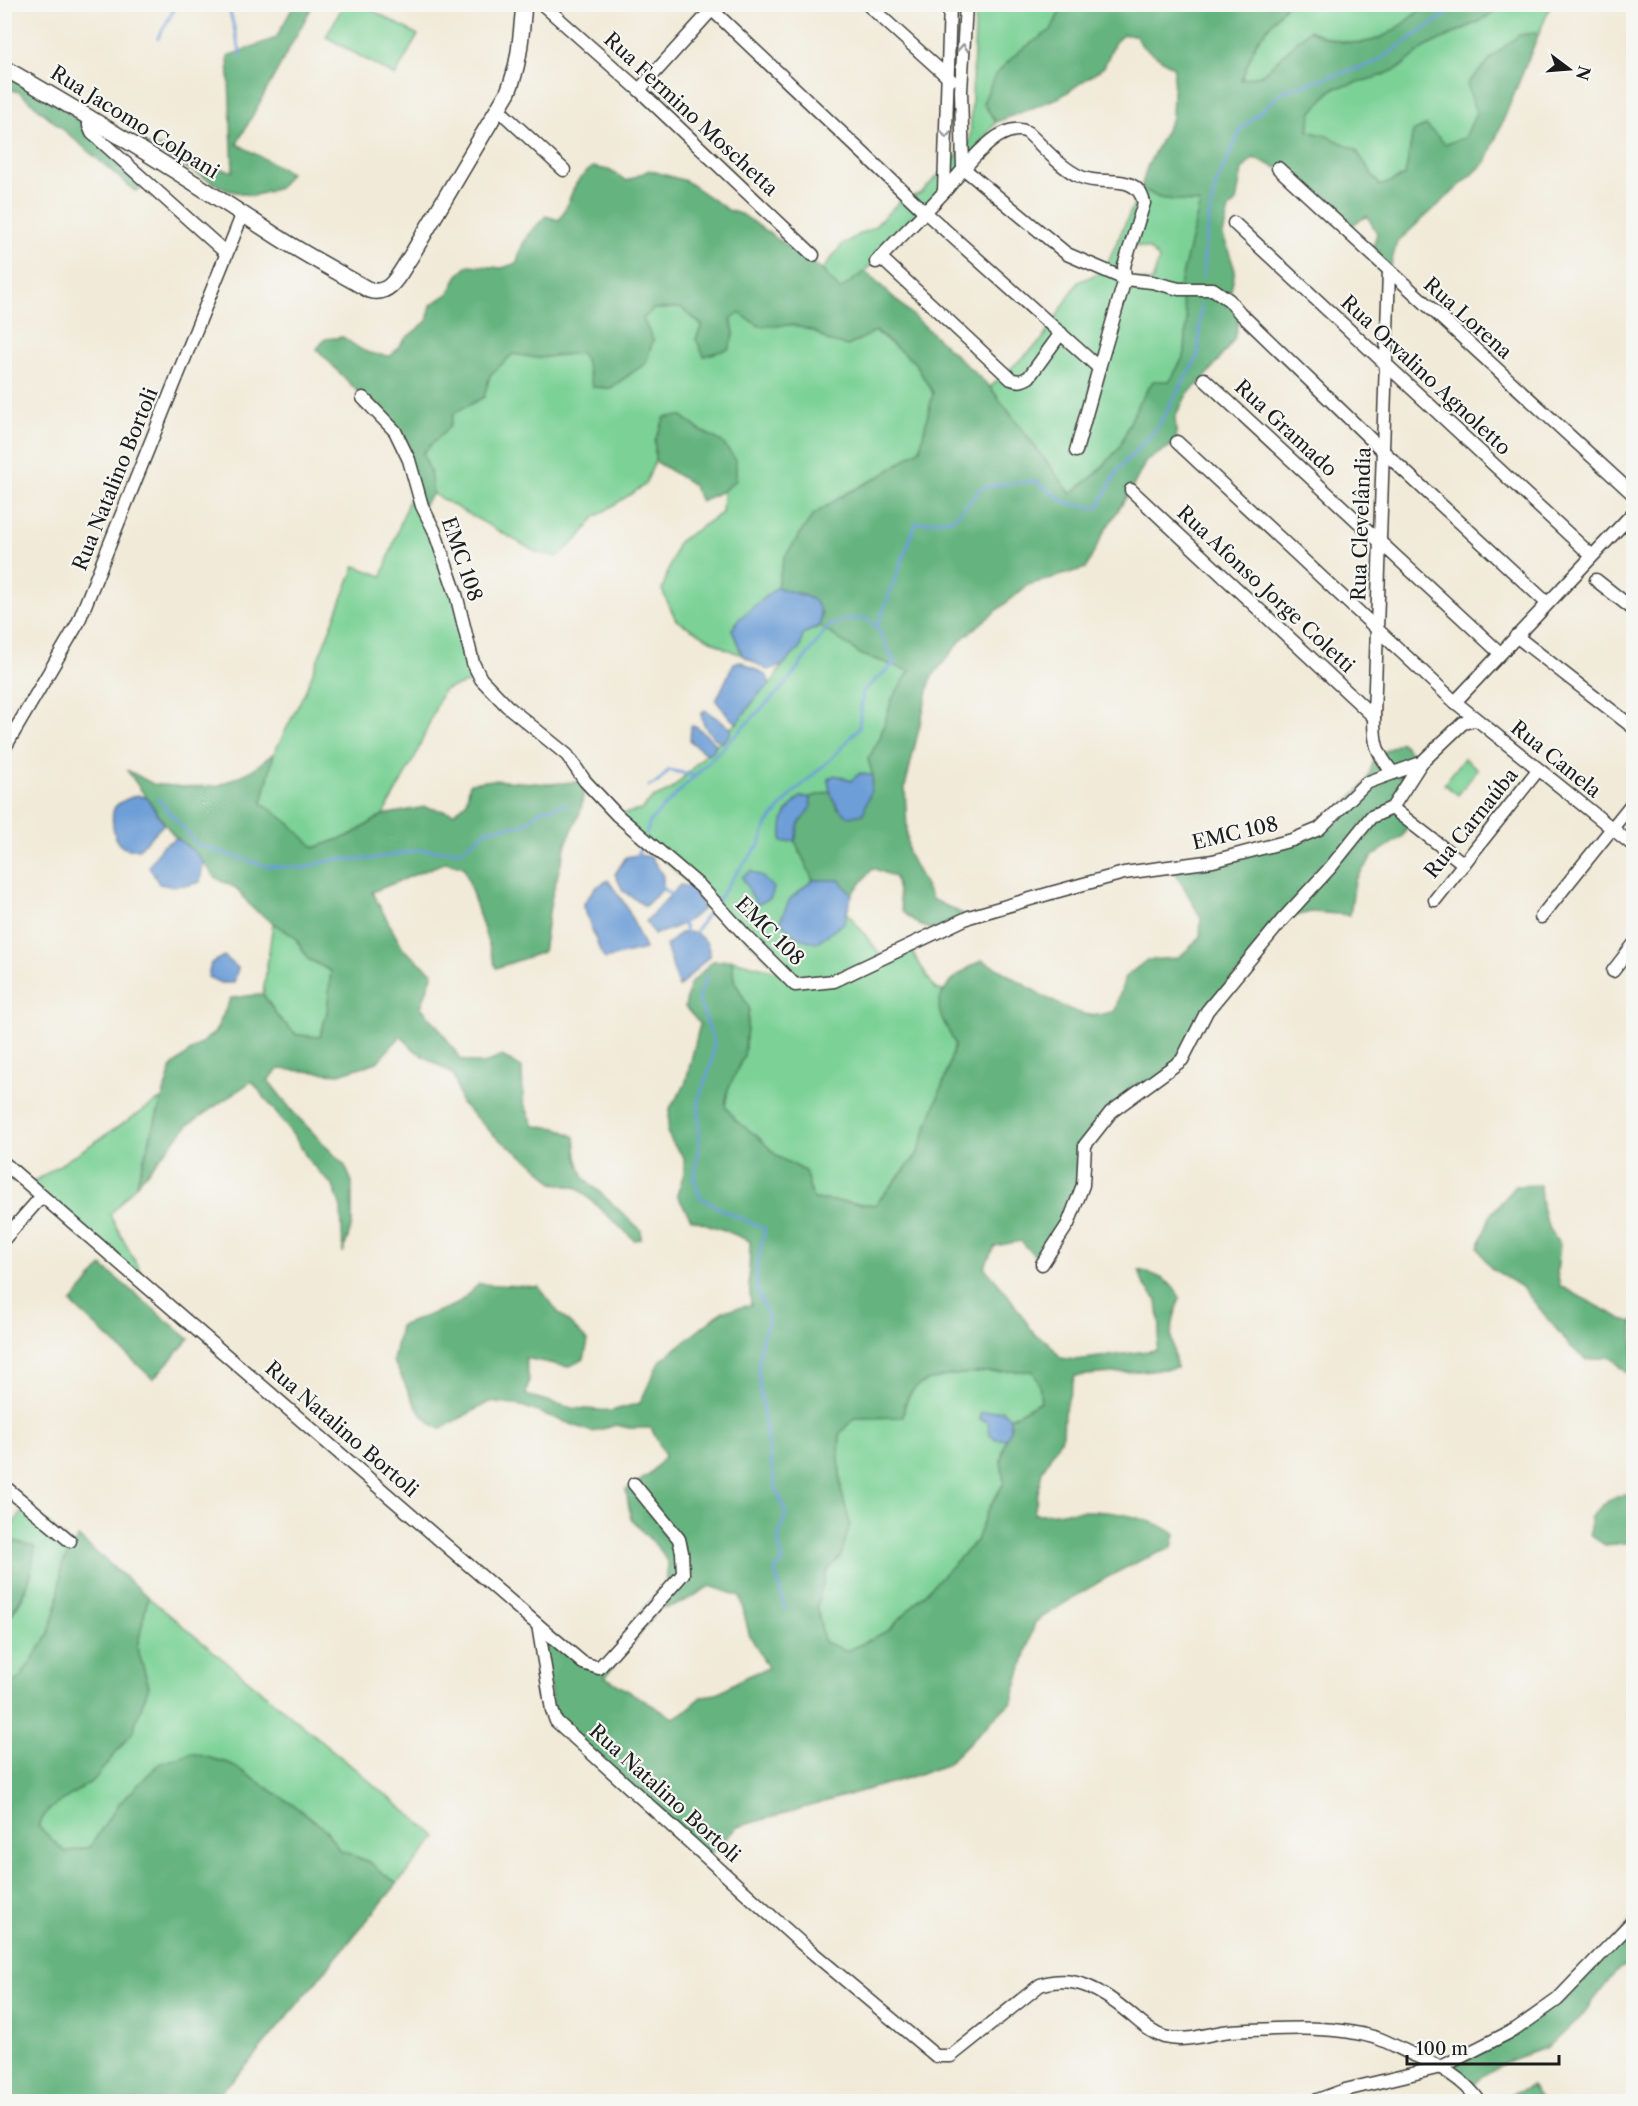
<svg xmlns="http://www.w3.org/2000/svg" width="1638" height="2106" font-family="'Libre Caslon Text',serif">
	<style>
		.green { fill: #7cd296; stroke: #4c7759; stroke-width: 1.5; fill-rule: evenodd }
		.forest { fill: #65b47f; stroke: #40684e; stroke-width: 1.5; fill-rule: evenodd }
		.water { fill: #6d9ed7; stroke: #445d7a; stroke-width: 1.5 }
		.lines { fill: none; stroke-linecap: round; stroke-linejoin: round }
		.stream { stroke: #6d9ed7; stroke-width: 3 }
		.minor-casing { stroke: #3c3b38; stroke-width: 15 }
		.tertiary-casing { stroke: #3c3b38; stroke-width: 18 }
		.minor { stroke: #fff; stroke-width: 12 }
		.tertiary { stroke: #fff; stroke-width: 15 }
		.oneway { stroke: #999 }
		.labels { text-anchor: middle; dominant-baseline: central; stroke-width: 4.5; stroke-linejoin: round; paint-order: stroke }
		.street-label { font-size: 20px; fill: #1c1c1c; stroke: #f6f6f2 }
	</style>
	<rect width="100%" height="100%" fill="#f6f6f2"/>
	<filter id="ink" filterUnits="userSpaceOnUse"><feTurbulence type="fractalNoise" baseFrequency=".0167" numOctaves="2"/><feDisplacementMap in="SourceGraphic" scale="12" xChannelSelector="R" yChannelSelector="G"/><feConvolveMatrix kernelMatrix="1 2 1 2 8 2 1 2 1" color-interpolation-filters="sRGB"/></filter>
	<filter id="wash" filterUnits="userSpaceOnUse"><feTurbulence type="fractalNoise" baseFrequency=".008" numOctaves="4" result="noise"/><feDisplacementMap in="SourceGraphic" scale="24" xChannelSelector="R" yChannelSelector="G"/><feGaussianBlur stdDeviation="1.35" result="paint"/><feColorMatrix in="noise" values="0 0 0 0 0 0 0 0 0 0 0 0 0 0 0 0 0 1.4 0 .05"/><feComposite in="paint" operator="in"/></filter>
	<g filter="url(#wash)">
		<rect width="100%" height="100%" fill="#f1ead8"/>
		<g class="green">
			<polygon points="344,4 363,5 418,35 395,76 326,37"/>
			<polygon points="976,5 1063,5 1051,30 1018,52 983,103 996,122 953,181 865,271 840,290 822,270 842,245 856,236 873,228 900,201 921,193 970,142"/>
			<path d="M1286 5H1425C1388 41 1359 55 1309 30L1263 74 1241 81 1256 43Z"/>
			<polygon points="1505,5 1551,5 1539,33 1519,35 1476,113 1465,138 1445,144 1413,132 1405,176 1380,186 1356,150 1308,131 1312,112 1332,89 1378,77 1399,68 1427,46 1480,21"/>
			<path d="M1141 188 1159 198 1200 203 1179 289 1187 318 1185 354 1170 381 1138 404 1119 448 1097 473 1071 494 990 387 1042 340 1078 282 1104 271ZM1132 245 1149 249 1159 259 1152 282 1117 276Z"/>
			<polygon points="681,308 702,326 696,339 734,333 731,319 739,312 759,326 793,325 814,331 830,342 875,331 915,363 933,393 920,449 882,475 842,496 813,515 784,558 777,587 732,629 742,655 726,649 676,620 662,590 678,542 722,513 723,491 736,480 722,442 698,429 682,416 655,441 655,461 645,485 595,517 580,537 557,557 536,552 433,494 430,472 423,453 450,426 453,413 484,397 490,375 513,354 538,358 580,353 585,359 593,387 611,388 646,363 653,340 643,319 653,309"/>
			<polygon points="415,482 481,679 443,690 416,755 383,815 351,835 314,848 289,823 262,803 274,753 305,692 355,566 382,576"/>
			<path d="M820 626 862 655 910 671 892 699 880 738 868 759 873 776 860 773 851 781 839 776 828 780 830 792 810 797H800L782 842 795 841 813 880 790 899 844 923 847 912 883 958 909 947 935 989 943 991 940 1012 955 1044 946 1075 917 1155 875 1205 813 1199 805 1171 778 1157 757 1136 735 1120 725 1106 728 1089 744 1056 749 1008 734 980 732 960 781 972 617 815 641 810 653 798 671 790 706 754 713 751 716 744C725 741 730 737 731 728L737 723 759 694 770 685 782 666 800 648 803 634Z"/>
			<polygon points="1464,758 1478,769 1458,795 1444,784"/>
			<polygon points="273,923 295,937 308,959 331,971 327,1013 320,1037 297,1035 278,1017 263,994"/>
			<polygon points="162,1098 136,1185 110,1215 150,1289 29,1185"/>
			<path d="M1033 1370 1039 1384 1041 1401 1010 1418 1002 1411 988 1422 996 1439H1006L1001 1460 1004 1483 987 1511 976 1541 889 1630 848 1651 824 1642 817 1606 826 1571 841 1556 850 1524 841 1490 839 1457 840 1433 854 1418 903 1417C904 1406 907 1396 915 1388 934 1370 1006 1372 1033 1370Z"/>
			<polygon points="28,1505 73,1546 62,1565 58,1601 48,1636 20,1678 5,1689 5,1625 22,1599 32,1573 15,1541 5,1553 5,1533"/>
			<polygon points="148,1597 437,1837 397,1884 369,1862 339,1850 326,1830 292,1804 231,1764 192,1753 117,1807 90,1847 65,1852 38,1826 47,1810 94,1780 149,1686 137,1648"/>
		</g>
		<g class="forest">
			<polygon points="294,5 313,5 237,144 290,173 279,188 253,196 227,190 143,144 167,147 199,166 233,171 228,56 276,38"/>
			<path d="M1063 5H1286L1256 43 1241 80 1263 74 1309 30C1359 56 1388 41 1425 5H1505L1480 21 1427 46 1399 68 1378 77 1332 89 1312 112 1308 131 1330 137 1356 150 1380 186 1405 176 1413 132 1426 125 1445 144 1465 138 1476 113 1467 84 1493 56 1519 35 1539 33 1486 162 1397 242 1389 271 1371 255 1377 233 1367 216 1344 230 1278 168 1253 158 1242 170 1236 202 1229 209 1223 235 1235 270 1229 300 1240 313 1234 340 1204 379 1188 393 1175 417 1177 442 1146 461 1131 490 1104 532 1086 568 1028 585 962 639 931 678 905 787 908 853 932 899 969 917 940 932 919 925 902 911 895 877 873 868 852 894 839 880H813L795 841 799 824 811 808 810 797 830 792 838 809 873 776 868 759 880 738 892 699 910 671 862 655 820 626 822 613 802 594 788 592 777 587 784 558 813 515 842 496 882 475 920 449 933 393 915 363 876 331 848 346 830 342 814 331 793 325 759 326 739 313 731 319 734 333 729 349 704 356 696 339 702 325 681 308 653 309 643 319 653 340 646 363 610 388 593 387 585 359 580 353 538 358 513 354 490 375 484 397 454 413 450 426 423 453 430 472 433 494 422 506 395 431 317 349 325 339 343 337C363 352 366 354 391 356L406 338 427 321 431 305 449 293 458 275 469 265 502 268 517 263C521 241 530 232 546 216L559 220C575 197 567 185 593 167L609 170 627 181 649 170 686 181 728 210 743 215 822 270 840 290 865 271 990 387 1071 494 1097 473 1119 448 1138 404 1153 381H1170L1185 354 1187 318 1179 289 1200 203 1159 198 1141 188 1147 167 1172 118 1174 68 1142 46 1136 35H1123L1115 42 1104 67 1060 97 996 122 983 103 995 75 1018 52 1051 30Z"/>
			<polygon points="4,68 89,126 153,186 135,191 19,92 5,88"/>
			<polygon points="682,416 698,429 722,442 736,460 736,480 723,491 701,501 692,484 655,461 655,441 665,417"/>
			<path d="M1401 742 1421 763 1392 808 1410 822 1403 836 1373 856 1355 880 1350 915 1311 912 1283 919 1207 1011 1182 1060 1111 1112 1085 1145 1083 1185 1042 1264 1021 1241 995 1246 984 1267 1008 1295 1035 1335 1048 1342 1061 1358 1075 1360 1156 1350 1160 1328 1157 1301 1143 1283 1139 1270C1157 1275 1172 1280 1180 1298 1169 1331 1169 1335 1177 1368L1075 1376 1064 1413 1063 1435 1042 1471 1034 1514C1051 1514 1068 1511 1085 1511 1114 1511 1150 1517 1175 1534L1172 1548C1122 1565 1079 1594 1035 1622L1012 1701 946 1765 904 1779 737 1827 708 1857 556 1721 538 1625 599 1668 627 1637 635 1619 666 1583 668 1564 661 1551 631 1519 626 1490 650 1474 665 1456 651 1428H629L616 1425 592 1432 522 1406 489 1402 441 1429C413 1417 408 1384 393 1361L400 1326 457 1304 479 1284 539 1287 558 1312 588 1341 584 1359 568 1367 525 1358 529 1379 526 1395 572 1408 611 1411 640 1403 659 1362 723 1311 751 1305 749 1282 750 1241 724 1230 691 1219 677 1195 684 1173V1157L674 1145 667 1132 670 1108 685 1085 700 1024 685 1007 690 984 713 961 732 960 734 980 749 1008 744 1056 728 1089 725 1106 735 1120 757 1136 778 1157 805 1171 813 1199 875 1205 917 1155 946 1075 955 1044C951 1034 943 1023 940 1013 934 988 964 970 982 960 1011 974 1062 1013 1091 1015 1099 1016 1108 1013 1115 1011L1125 977 1147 960 1178 958 1200 938 1201 918 1172 866 1319 829 1366 783 1373 763 1379 755ZM1033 1371 1039 1384 1041 1401 1010 1418 1011 1429 1006 1439 1001 1460 1004 1483 987 1511 976 1541 889 1630 848 1651 824 1642 817 1606 826 1572 841 1556 850 1524 841 1490 839 1457 840 1433 854 1418 903 1417C904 1406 906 1396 915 1388 934 1370 1006 1372 1033 1371ZM710 1586 740 1596 749 1634 768 1668 745 1677 716 1694 703 1696 683 1713 673 1718 605 1677 660 1608C679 1606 695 1596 710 1586Z"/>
			<polygon points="274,753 262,803 289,823 315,848 351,835 383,815 425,807 454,813 466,803 470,783 493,780 549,784 585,781 581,810 566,844 551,900 543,952 496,968 464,867 446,862 372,892 403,949 433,973 421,1007 439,1028 461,1060 484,1064 502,1056 522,1068 523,1101 534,1126 558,1128 575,1137 577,1157 584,1178 641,1230 641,1239 634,1240 578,1188 553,1183 534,1164 497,1138 461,1103 454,1075 414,1050 401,1036 377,1062 339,1074 279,1069 268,1080 293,1112 345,1166 352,1182 352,1224 343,1253 341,1208 333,1186 309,1161 296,1139 252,1081 188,1125 136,1185 172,1066 215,1032 231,998 263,994 278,1017 297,1035 320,1037 327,1013 331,971 308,959 295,937 253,909 236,888 216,878 197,854 173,835 127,770 153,784 184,787 218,786 252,770"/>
			<path d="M1540 1185C1541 1211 1545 1224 1560 1245L1557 1272 1560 1286 1622 1319 1633 1322V1378L1610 1357 1586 1360 1570 1346 1522 1287 1491 1268 1478 1248 1491 1214 1516 1186Z"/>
			<polygon points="102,1266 189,1339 153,1379 71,1303"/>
			<polygon points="1629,1493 1633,1494 1633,1542 1605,1545 1590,1535 1590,1518 1608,1500"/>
			<polygon points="78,1537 148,1597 137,1648 149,1686 132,1733 94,1780 48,1810 38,1826 65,1852 90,1847 116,1807 159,1764 192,1753 231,1764 292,1804 326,1830 339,1850 369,1862 397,1884 247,2065 212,2101 5,2101 4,1689 20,1678 48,1636 58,1601 62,1565"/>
			<path d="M15 1541 35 1547C31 1581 23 1596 5 1625V1553Z"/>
			<polygon points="1633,1920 1633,1962 1617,1970 1577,2022 1545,2048 1506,2062 1481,2077 1470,2088 1441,2067 1557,2000"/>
			<polygon points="1531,2086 1542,2101 1497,2101 1499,2099"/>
		</g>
		<g class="water">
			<path d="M777 587C800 597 825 592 820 626L803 634 800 648 782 666 767 670 742 655 732 629 739 619Z"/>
			<polygon points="740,661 767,676 770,685 759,694 737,723 730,718 716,701 734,663"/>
			<path d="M705 710 731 728 730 734 723 742C711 739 703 726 701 714Z"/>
			<polygon points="691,726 696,726 716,744 713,751 706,754 690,741"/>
			<path d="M860 773 873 776 870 794 863 814 849 817C835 807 830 796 828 779L835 775 851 781Z"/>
			<path d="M137 795 147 798 164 824 139 849C132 849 125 850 120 845 113 839 110 814 115 807 119 801 131 798 137 795Z"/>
			<path d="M801 797H810L811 808 799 824 795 841 782 842C781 821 783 811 801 797Z"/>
			<path d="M177 838 197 854 203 862 200 882C190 886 170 887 159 884L149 866 162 846Z"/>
			<polygon points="638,855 651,857 663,876 663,889 645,906 623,891 615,874 626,857"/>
			<polygon points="751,871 761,876 774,888 771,898 757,905 742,877"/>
			<polygon points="608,880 627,907 645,949 605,959 600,951 583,905 595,888"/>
			<polygon points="813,880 839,880 852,894 844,923 816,943 796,937 780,921 790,899"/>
			<path d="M680 885 691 887 704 908C689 922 674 930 654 934L646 921Z"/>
			<polygon points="695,932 707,943 710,955 679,987 666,946 680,933"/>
			<polygon points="224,956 238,968 234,983 221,983 208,977 211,963"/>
			<polygon points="1002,1410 1010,1418 1011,1429 1006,1439 996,1439 990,1434 988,1422 980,1419 980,1413"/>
		</g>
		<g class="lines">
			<g class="stream">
				<polyline points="228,4 241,55"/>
				<polyline points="158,38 177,4"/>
				<polyline points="1203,276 1205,242 1215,187 1241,129 1283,91 1375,63 1461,4"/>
				<polyline points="649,786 658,782 669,770 696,776"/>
				<polyline points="158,799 198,845 266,866 303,868 336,859 371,859 419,850 460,851 489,829 523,825 541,810 567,804"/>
				<polyline points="646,834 650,821 785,685 828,627 847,619 867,619 877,627"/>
				<polyline points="637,857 643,840"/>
				<polyline points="662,888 674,897"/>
				<polyline points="717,901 737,872 760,844 767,824 792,794 833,757 859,728 863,691 895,663 877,627 916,523 953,519 983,487 1002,484 1035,481 1067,503 1098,508 1118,470 1157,428 1198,356 1201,304"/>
				<polyline points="683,922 687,936"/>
				<polyline points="693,935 713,906"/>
				<polyline points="707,975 698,999 714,1041 711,1065 699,1098 699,1147 694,1179 700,1197 720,1209 765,1229 757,1265 757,1290 769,1319 761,1342 758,1373 768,1446 776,1488 786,1513 778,1540 783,1561 775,1571 785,1609"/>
			</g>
		</g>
	</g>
	<g filter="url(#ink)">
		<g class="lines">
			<g class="minor-casing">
				<g id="minor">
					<polyline points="542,4 639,90 813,255"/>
					<path d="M706 4 925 212 1099 368 1125 279 1124 266 1144 203C1137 171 1103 187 1081 177 1060 168 1044 147 1027 132 1017 127 1007 131 997 137 977 151 961 172 945 191 923 215 899 238 876 262"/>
					<polyline points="867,4 951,80"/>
					<polyline points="966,4 961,91 963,168 1067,254 1125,279 1152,282 1179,289 1213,289 1229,300 1240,313 1384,452 1547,603"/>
					<polyline points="639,90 717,4"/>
					<polyline points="498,109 564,170"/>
					<polyline points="89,116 89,126 92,133 226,253"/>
					<polyline points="1278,168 1634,495"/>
					<polyline points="944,191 950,4"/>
					<polyline points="1234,223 1591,555"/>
					<path d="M880 257 1011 379C1019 382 1022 381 1029 377L1061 333"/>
					<path d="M1389 271 1374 717C1374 744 1376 752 1393 773"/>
					<polyline points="1204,379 1500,653"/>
					<polyline points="363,398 395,431 409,460 422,506 434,530 456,594 473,663 481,679 507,706 567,755 585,781 617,815 701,887 746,936 795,985 834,981 969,917 1051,893 1124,873 1213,861 1292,840 1319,829 1366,783 1421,763"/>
					<polyline points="1177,442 1455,702 1634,846"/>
					<polyline points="1076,451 1099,368"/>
					<polyline points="1131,490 1374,717"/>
					<polyline points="1596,580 1634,610"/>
					<polyline points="1516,636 1634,728"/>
					<polyline points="1455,702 1634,512"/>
					<polyline points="4,749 78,623 243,213"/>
					<polyline points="1392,808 1464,864"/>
					<polyline points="1435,900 1538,770"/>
					<polyline points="1541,917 1634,801"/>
					<polyline points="1613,971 1634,944"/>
					<path d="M4 1163 538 1625 552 1710 556 1721 801 1943 936 2056H951L1040 1985C1075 1973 1104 1992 1130 2014 1141 2023 1151 2033 1164 2037 1188 2043 1208 2033 1231 2031 1279 2029 1331 2024 1377 2038 1389 2042 1402 2050 1414 2055 1440 2066 1463 2078 1480 2102"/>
					<polyline points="4,1239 42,1196"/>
					<polyline points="1042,1264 1068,1224 1083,1185 1085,1145 1111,1112 1182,1060 1207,1011 1283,919 1330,868 1371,817 1392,808 1421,763 1463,723 1476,720"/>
					<polyline points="4,1486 70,1541"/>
					<polyline points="538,1625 583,1663 599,1668 683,1574 682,1552 679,1539 634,1484"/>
					<polyline points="1312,2102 1345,2090 1441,2067 1516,2029 1557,2000 1634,1920"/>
				</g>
			</g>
			<g class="tertiary-casing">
				<path id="tertiary" d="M4 68C95 119 183 175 270 232 302 253 336 271 369 290 391 297 400 272 411 256L508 92C520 64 521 35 524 4"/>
			</g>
			<use href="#minor" class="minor"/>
			<use href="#tertiary" class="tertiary"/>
		</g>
		<defs><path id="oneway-chevron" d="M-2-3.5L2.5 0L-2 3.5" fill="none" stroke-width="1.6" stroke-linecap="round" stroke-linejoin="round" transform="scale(1.5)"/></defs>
		<g class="oneway">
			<use href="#oneway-chevron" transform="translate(963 48) rotate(-87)"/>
			<use href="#oneway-chevron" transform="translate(946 134) rotate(92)"/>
		</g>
	</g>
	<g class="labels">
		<g class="street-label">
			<text transform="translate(691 114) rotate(43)">Rua Fermino Moschetta</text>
			<text transform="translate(135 122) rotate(32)">Rua Jacomo Colpani</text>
			<text transform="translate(1468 318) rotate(42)">Rua Lorena</text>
			<text transform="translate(1426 375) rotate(43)">Rua Orvalino Agnoletto</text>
			<text transform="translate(1286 428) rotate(43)">Rua Gramado</text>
			<text transform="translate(115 479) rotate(-68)">Rua Natalino Bortoli</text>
			<text transform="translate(1361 524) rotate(-88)">Rua Clevelândia</text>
			<text transform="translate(462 559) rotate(71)">EMC 108</text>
			<text transform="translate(1266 589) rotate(43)">Rua Afonso Jorge Coletti</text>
			<text transform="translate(1556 759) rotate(39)">Rua Canela</text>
			<text transform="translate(1471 823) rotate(-51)">Rua Carnaúba</text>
			<text transform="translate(1235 833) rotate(-13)">EMC 108</text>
			<text transform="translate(770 931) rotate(45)">EMC 108</text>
			<text transform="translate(342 1429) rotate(41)">Rua Natalino Bortoli</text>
			<text transform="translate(665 1793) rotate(42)">Rua Natalino Bortoli</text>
		</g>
	</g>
	<rect width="1638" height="2106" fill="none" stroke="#f6f6f2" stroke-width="24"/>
	<g transform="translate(1569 69) rotate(106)" stroke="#f6f6f2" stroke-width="4.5" paint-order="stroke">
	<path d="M0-4.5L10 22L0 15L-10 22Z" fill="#1c1c1c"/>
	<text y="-9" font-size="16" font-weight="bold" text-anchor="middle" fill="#1c1c1c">N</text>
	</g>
	<path d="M1407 2055v9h152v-9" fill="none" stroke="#1c1c1c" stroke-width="3"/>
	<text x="1416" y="2055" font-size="18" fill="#1c1c1c" stroke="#f6f6f2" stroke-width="4.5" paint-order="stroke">100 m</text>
</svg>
